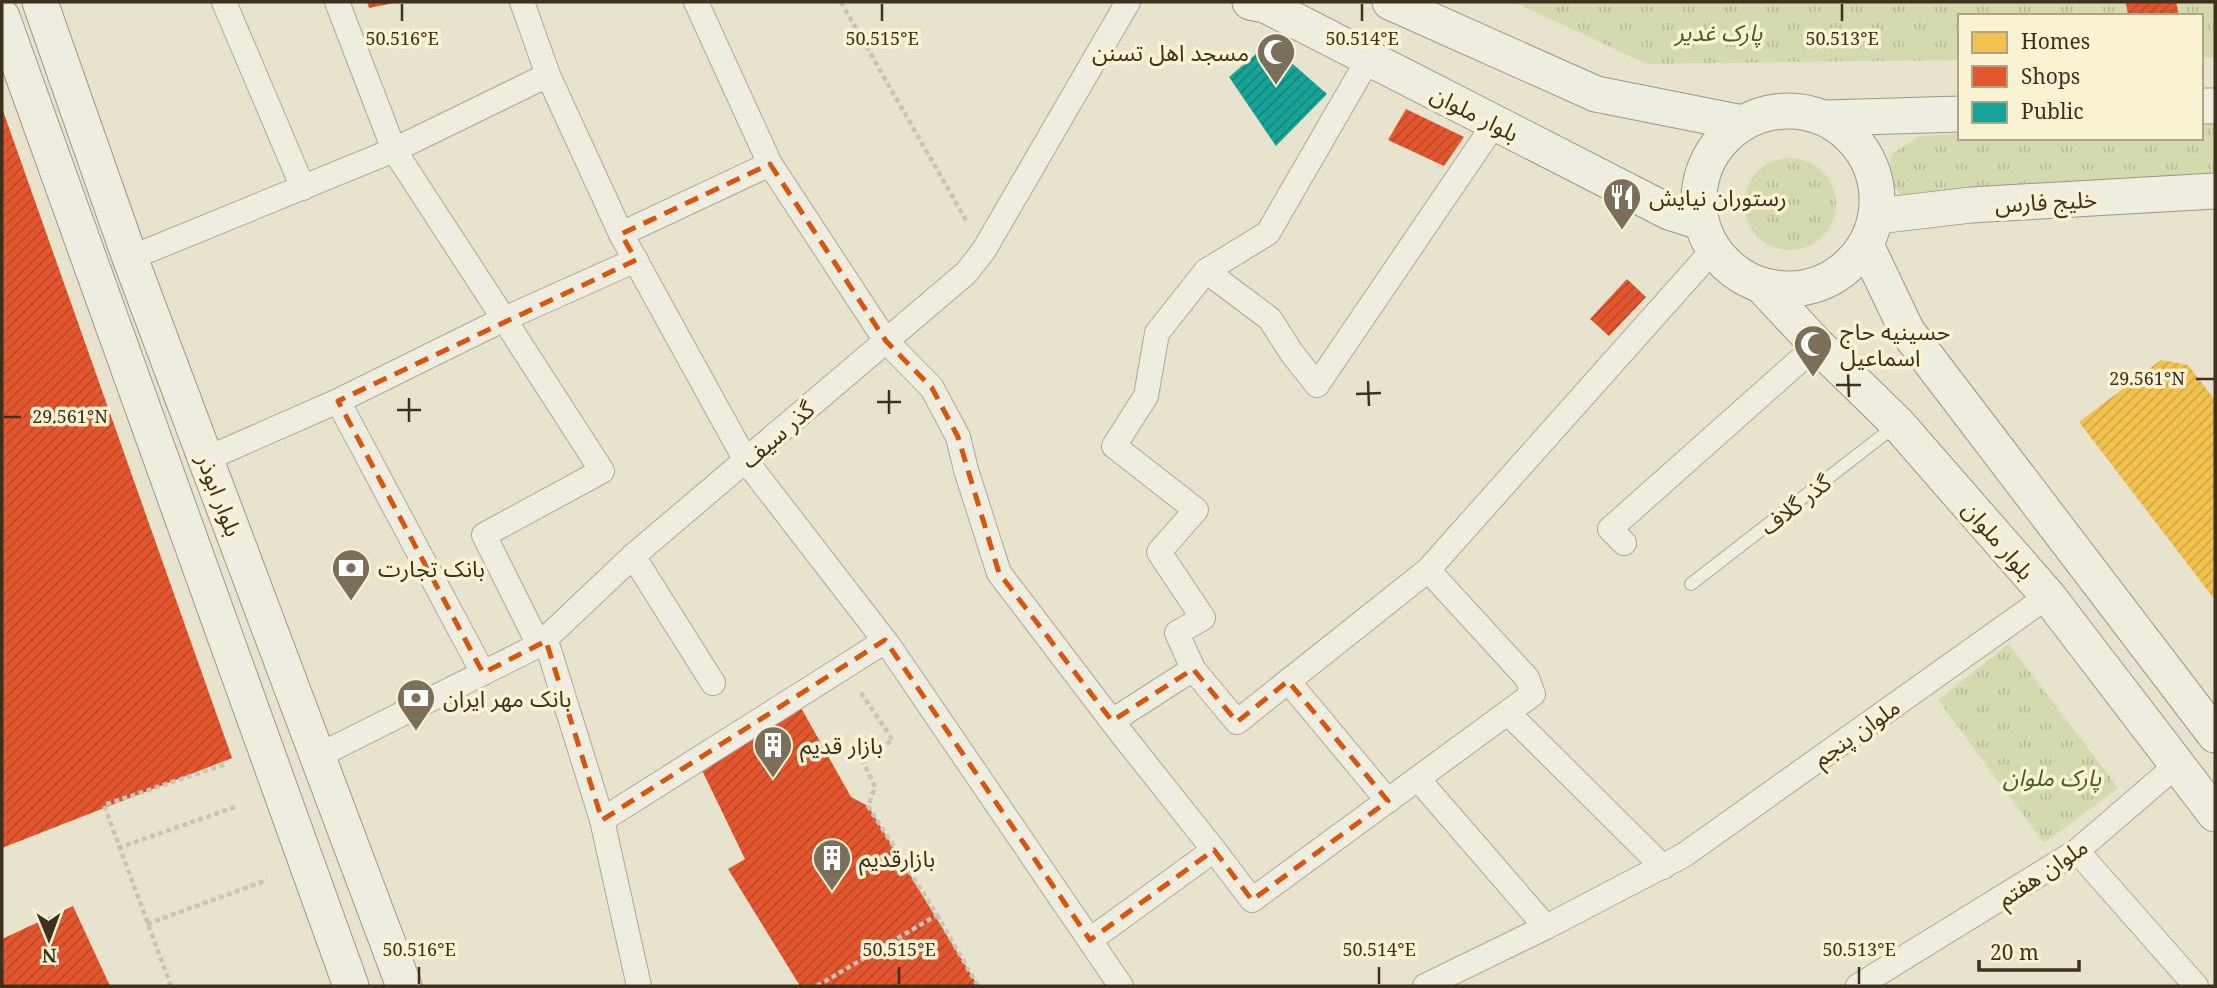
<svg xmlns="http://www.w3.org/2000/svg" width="2217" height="988" font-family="'Noto Serif','Noto Sans Arabic',serif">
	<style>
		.grass { fill: url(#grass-tufts) }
		.homes { fill: url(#homes-hatch) }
		.shops { fill: url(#shops-hatch) }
		.public { fill: url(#public-hatch) }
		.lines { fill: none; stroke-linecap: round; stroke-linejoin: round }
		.service-casing { stroke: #ada796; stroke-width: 14 }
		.minor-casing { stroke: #ada796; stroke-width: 26 }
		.secondary-casing { stroke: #9d9686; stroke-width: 37 }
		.path { stroke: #c8c4b6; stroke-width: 4.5; stroke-dasharray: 5 3.5; stroke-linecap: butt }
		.service { stroke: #efece0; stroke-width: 12 }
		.minor { stroke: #efece0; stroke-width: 24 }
		.secondary { stroke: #efece0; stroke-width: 35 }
		.marked { fill: none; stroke: #d7550e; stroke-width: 5; stroke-dasharray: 14 9; stroke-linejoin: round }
		.ticks { fill: none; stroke: #3d301d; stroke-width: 2.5 }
		.labels { text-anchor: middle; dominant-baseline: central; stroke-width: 7; stroke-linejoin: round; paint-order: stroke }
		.park-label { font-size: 23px; font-style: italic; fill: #475c21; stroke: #f9f2d3 }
		.poi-label { font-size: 23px; fill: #3d301d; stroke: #f9f2d3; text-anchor: start }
		.street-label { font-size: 23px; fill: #3d301d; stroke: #f9f2d3 }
		.ticks-label { font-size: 18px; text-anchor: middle; fill: #3d301d; stroke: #f9f2d3; stroke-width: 7; stroke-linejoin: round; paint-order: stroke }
	</style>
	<defs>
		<pattern id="grass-tufts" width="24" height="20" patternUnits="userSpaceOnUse" patternTransform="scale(1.75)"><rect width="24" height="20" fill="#d5daae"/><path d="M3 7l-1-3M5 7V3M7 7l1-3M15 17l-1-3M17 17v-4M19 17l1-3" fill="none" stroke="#b8bb95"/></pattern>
		<pattern id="homes-hatch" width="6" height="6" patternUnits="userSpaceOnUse" patternTransform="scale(1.75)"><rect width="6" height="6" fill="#f2c14e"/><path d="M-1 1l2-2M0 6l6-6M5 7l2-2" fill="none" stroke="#d0a644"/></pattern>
		<pattern id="shops-hatch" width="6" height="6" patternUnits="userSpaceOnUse" patternTransform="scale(1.75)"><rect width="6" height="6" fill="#e4572e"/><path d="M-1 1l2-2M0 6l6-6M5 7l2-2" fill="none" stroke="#ba4827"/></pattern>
		<pattern id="public-hatch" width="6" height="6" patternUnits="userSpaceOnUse" patternTransform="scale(1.75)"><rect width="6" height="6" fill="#17a398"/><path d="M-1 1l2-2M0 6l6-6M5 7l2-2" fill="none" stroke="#16857b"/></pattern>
	</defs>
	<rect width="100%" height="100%" fill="#e8e3cd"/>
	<g class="grass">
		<polygon points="1514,2 2215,2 2215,58 2201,58 2201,16 1960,16 1960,60 1647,64"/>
		<polygon points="2215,124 2215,185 1900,196 1888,174 1892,154 1919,136 1960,134 1960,138 2201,138 2201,125"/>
		<circle cx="1790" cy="204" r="46"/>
		<polygon points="2009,644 2118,788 2044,843 1938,700"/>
	</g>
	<polygon class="homes" points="2161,360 2188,365 2215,400 2215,600 2079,422"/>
	<g class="shops">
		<polygon points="367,2 394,2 394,3 369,8"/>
		<polygon points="2126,2 2176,2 2179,16 2128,16"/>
		<polygon points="2,108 232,758 2,848"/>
		<polygon points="1406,109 1464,137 1444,166 1388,140"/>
		<polygon points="1627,279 1646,297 1609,336 1590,319"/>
		<polygon points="795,697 851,797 868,806 978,986 800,986 728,869 745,859 697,760"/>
		<polygon points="73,906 110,986 2,986 2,939"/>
	</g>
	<polygon class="public" points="1269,43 1327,94 1276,146 1229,77"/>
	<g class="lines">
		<g class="service-casing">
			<polyline id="service" points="1691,584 1895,426"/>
		</g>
		<g class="minor-casing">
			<g id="minor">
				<polyline points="224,2 303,188"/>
				<polyline points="337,2 394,150 548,75 522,2"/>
				<polyline points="696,2 770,164 886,341 932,388 958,437 966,470 999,573 1121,733 1214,850"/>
				<polyline points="548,75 621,234 746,461 889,646 1121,986"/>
				<polyline points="621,234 770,164"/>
				<polyline points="130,258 394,150 504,319 338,401 206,459"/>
				<polyline points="636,260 504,319 602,471 484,535 539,645 549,650 602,820 885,641"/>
				<polyline points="1206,271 1270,319 1291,352 1317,385 1495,123"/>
				<polyline points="338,401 483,673"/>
				<polyline points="1624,543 1610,529 1817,345"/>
				<polyline points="633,556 713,683"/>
				<polyline points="1193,669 1177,633 1203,618 1159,552 1196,510 1114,446 1146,396 1157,333 1206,271 1268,233 1369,58"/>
				<polyline points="1288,681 1388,801"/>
				<polyline points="1508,713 1663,867"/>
				<polyline points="1112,721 1193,669 1237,722 1428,570 1713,250"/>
				<polyline points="318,756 539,645 633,556 966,273 984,250 1128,2"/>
				<polyline points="1418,779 1546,927 1684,855 2048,596"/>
				<polyline points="602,820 639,986"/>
				<polyline points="2077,851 2196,986"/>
				<polyline points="1090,940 1214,850 1252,900 1533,694 1527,678 1428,570"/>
				<polyline points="1425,986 1546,927"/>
				<polyline points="1858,986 2077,851 2178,764"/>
			</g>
		</g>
		<g class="secondary-casing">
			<g id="secondary">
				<polyline points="40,2 130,258 404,986"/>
				<polyline points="1250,2 1265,5 1669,212 1701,222"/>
				<polyline points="1390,2 1596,94 1742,123"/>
				<polyline points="2,17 351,986"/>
				<polyline points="2201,106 2215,106"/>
				<circle cx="1788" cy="200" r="89"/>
				<polyline points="1826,118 1960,114"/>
				<polyline points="1877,216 1971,205 2215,191"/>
				<polyline points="1866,245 1907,331 2215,735"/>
				<polyline points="1761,285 1817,345 1898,424 2048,596 2215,814"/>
			</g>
		</g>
		<g class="path">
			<polyline points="841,2 967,222"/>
			<polyline points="118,848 238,806"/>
			<polyline points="937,915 978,986"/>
			<polyline points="147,924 267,880"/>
			<polyline points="171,986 104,805 226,764"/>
			<polyline points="817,986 937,915 868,806 875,787 862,759 893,740 859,690"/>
		</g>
		<use href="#service" class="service"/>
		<use href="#minor" class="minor"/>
		<use href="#secondary" class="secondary"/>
	</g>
	<path class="marked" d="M770 164 886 341 932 388 958 437 999 573 1112 721 1193 669 1237 722 1288 681 1388 801 1252 900 1214 850 1090 940 885 640 602 820 546 641 483 673 338 401 636 260 621 234Z"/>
	<path class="ticks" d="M402 4V21M882 4V21M1362 4V21M1842 4V21M1848 373 1849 397M2196 379H2214M1368 381 1369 406M1836 385H1861M889 390V414M1356 394 1381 393M409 398V422M877 402H901M397 410H421M4 417H21M419 967V984M899 967V984M1379 967V984M1859 967V984"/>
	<defs>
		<g id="mosque-pin" transform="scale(2.0125)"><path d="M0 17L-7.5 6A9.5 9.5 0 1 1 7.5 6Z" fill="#796f5b" stroke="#f9f2d3"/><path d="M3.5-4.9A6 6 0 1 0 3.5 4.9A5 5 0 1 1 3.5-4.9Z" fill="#fff"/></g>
		<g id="restaurant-pin" transform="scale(2.0125)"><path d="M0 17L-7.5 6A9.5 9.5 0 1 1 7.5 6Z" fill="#796f5b" stroke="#f9f2d3"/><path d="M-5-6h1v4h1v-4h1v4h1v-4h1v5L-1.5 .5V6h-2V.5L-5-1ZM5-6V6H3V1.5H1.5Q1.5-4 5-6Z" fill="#fff"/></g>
		<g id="bank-pin" transform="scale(2.0125)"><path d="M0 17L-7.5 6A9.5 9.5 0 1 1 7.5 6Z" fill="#796f5b" stroke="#f9f2d3"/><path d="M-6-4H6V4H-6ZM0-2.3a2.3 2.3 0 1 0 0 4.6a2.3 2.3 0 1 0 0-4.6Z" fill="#fff"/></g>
		<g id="building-pin" transform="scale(2.0125)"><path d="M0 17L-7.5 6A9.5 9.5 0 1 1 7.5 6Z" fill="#796f5b" stroke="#f9f2d3"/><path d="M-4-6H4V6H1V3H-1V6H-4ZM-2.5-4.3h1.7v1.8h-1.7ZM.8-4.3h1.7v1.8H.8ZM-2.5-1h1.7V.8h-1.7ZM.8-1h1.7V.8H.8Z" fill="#fff"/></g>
	</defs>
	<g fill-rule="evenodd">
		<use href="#mosque-pin" x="1276" y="52"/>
		<use href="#restaurant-pin" x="1622" y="197"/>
		<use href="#mosque-pin" x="1813" y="344"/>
		<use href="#bank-pin" x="351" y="568"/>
		<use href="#bank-pin" x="416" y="698"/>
		<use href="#building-pin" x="773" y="745"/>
		<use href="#building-pin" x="832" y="858"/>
	</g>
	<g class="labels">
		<g class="park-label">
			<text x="1719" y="32">پارک غدیر</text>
			<text x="2052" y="777">پارک ملوان</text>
		</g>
		<g class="poi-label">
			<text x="1249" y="52" text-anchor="end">مسجد اهل تسنن</text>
			<text x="1649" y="197">رستوران نیایش</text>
			<text x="1840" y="331">حسینیه حاج<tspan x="1840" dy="26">اسماعیل</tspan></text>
			<text x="378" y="568">بانک تجارت</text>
			<text x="443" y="698">بانک مهر ایران</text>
			<text x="800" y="745">بازار قدیم</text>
			<text x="859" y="858">بازارقدیم</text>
		</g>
		<g class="street-label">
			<text transform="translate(1475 113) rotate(27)">بلوار ملوان</text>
			<text transform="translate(2046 201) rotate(-3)">خلیج فارس</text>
			<text transform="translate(777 434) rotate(-41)">گذر سیف</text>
			<text transform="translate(220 495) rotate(69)">بلوار ابوذر</text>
			<text transform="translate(1795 504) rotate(-38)">گذر گلاف</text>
			<text transform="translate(1999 540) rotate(49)">بلوار ملوان</text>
			<text transform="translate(1856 732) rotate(-35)">ملوان پنجم</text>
			<text transform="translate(2042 872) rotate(-34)">ملوان هفتم</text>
		</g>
	</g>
	<g class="ticks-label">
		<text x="402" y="45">50.516°E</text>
		<text x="882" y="45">50.515°E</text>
		<text x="1362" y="45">50.514°E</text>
		<text x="1842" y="45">50.513°E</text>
		<text x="2147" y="385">29.561°N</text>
		<text x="70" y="423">29.561°N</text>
		<text x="419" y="956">50.516°E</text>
		<text x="899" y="956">50.515°E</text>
		<text x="1379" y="956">50.514°E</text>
		<text x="1859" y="956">50.513°E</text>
	</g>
	<rect width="2217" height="988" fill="none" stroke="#3d301d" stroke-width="7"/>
	<rect x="1958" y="14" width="245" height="126" fill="#f9f2d3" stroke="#aea48a" stroke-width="2"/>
	<rect x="1972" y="32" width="35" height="21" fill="#f2c14e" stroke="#aea48a" stroke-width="2"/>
	<text x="2021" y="49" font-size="21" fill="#3d301d">Homes</text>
	<rect x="1972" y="66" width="35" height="21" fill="#e4572e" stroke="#aea48a" stroke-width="2"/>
	<text x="2021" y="84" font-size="21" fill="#3d301d">Shops</text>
	<rect x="1972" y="102" width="35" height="21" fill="#17a398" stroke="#aea48a" stroke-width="2"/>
	<text x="2021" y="119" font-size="21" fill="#3d301d">Public</text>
	<g transform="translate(49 939) rotate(179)" stroke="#f9f2d3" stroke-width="5" paint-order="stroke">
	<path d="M0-5L12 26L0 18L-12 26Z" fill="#3d301d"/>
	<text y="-10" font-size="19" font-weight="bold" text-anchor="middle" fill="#3d301d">N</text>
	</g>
	<path d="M1979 960v10h100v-10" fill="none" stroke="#3d301d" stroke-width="3.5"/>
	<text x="1990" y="960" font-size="21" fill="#3d301d" stroke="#f9f2d3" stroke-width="5" paint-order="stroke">20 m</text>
</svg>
